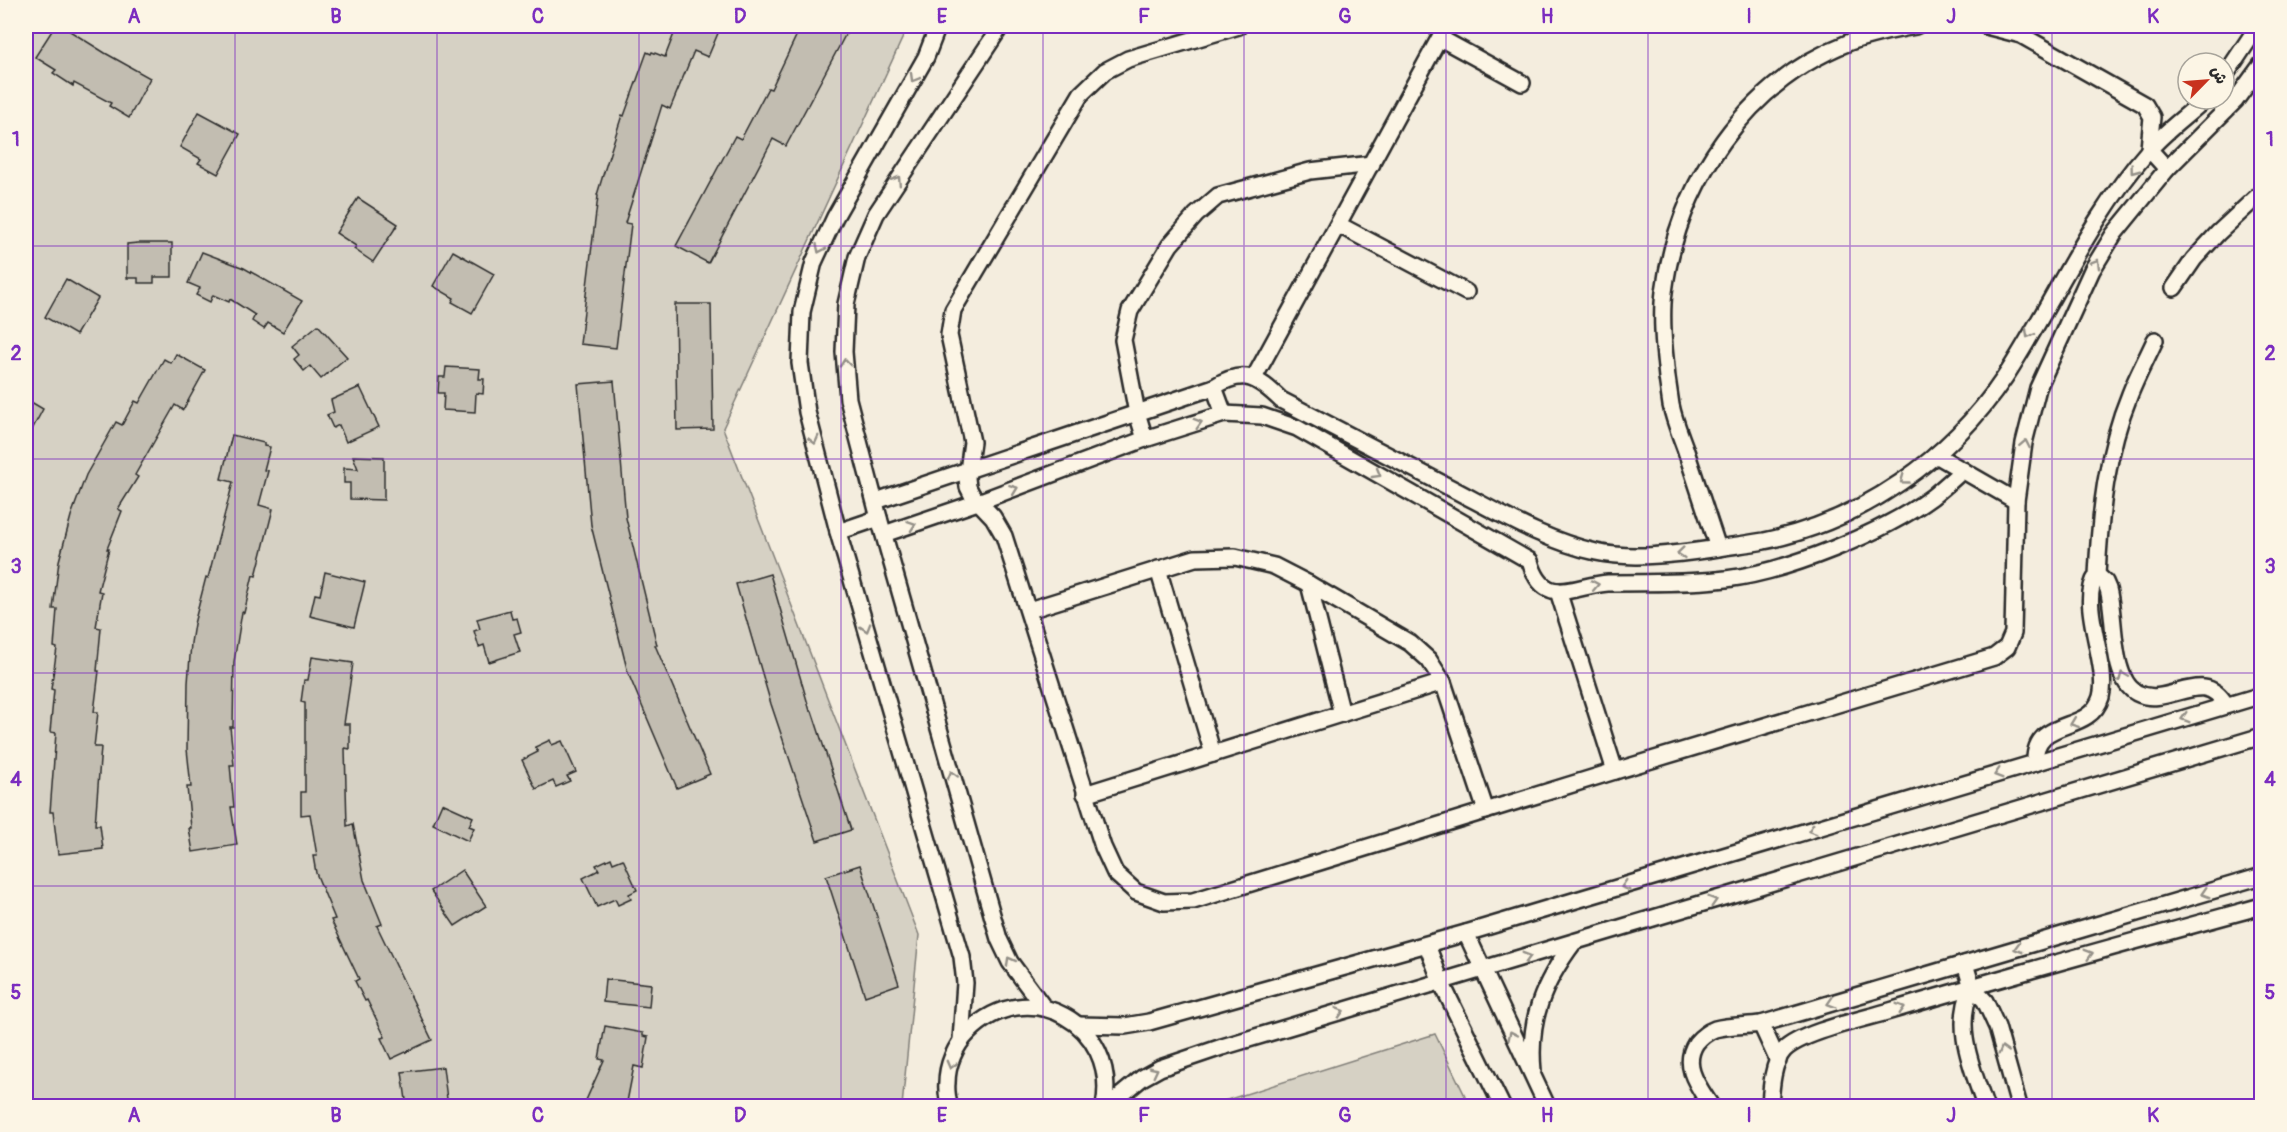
<svg xmlns="http://www.w3.org/2000/svg" width="2287" height="1132" font-family="Pangolin,'Playpen Sans Arabic',sans-serif">
	<style>
		.green { fill: #d6d1c4; stroke: #807e78; stroke-width: 1.5 }
		.building { fill: #c2bdb1; stroke: #2b2b2b; stroke-width: 1.5 }
		.lines { fill: none; stroke-linecap: round; stroke-linejoin: round }
		.minor-casing { stroke: #2b2b2b; stroke-width: 20 }
		.minor { stroke: #fcf5e5; stroke-width: 15 }
		.oneway { stroke: #949088 }
		.grid { fill: none; stroke: #7b2cbf; stroke-width: 1.5; stroke-opacity: 0.55 }
		.neatline { fill: none; stroke: #7b2cbf; stroke-width: 2 }
		.grid-label { font-size: 20px; text-anchor: middle; font-weight: bold; fill: #7b2cbf }
	</style>
	<rect width="100%" height="100%" fill="#f4edde"/>
	<filter id="ink" filterUnits="userSpaceOnUse"><feTurbulence type="fractalNoise" baseFrequency=".0167" numOctaves="2"/><feDisplacementMap in="SourceGraphic" scale="12" xChannelSelector="R" yChannelSelector="G"/><feConvolveMatrix kernelMatrix="1 2 1 2 8 2 1 2 1" color-interpolation-filters="sRGB"/></filter>
	<g filter="url(#ink)">
		<g class="green">
			<polygon points="26,26 908,26 723,428 919,935 902,1106 26,1106"/>
			<polygon points="1435,1034 1470,1106 1208,1106"/>
		</g>
		<g class="building">
			<polygon points="55,26 62,26 105,53 150,78 129,118 109,106 111,103 74,83 73,86 53,73 56,70 35,57"/>
			<polygon points="677,26 721,26 708,57 694,51 670,109 662,105 625,223 631,224 616,348 580,344 598,196 597,195 603,175 622,115 624,116 647,52 651,54 652,52 665,57"/>
			<polygon points="801,26 850,26 786,146 773,139 708,263 676,246 735,136 741,139 768,88 771,89"/>
			<polygon points="199,112 240,134 218,174 198,163 201,159 180,147"/>
			<polygon points="358,198 398,224 373,262 354,249 356,246 336,233"/>
			<polygon points="138,243 172,243 172,277 154,277 154,283 138,283 138,278 127,278 127,244"/>
			<polygon points="453,251 494,274 472,313 452,302 454,298 433,286"/>
			<polygon points="202,252 244,268 302,301 283,332 268,323 264,329 252,321 255,315 230,299 229,302 213,295 210,302 196,295 200,288 188,283"/>
			<polygon points="66,279 98,298 76,335 45,317"/>
			<polygon points="675,304 711,304 713,429 677,430"/>
			<polygon points="318,325 347,357 321,379 310,366 304,371 294,359 299,355 292,346"/>
			<polygon points="176,354 205,370 183,410 175,405 135,475 138,477 118,509 122,511 107,549 109,549 98,591 102,592 96,627 101,628 97,671 99,671 94,712 98,712 94,747 101,747 95,825 100,825 103,849 58,854 53,812 50,812 56,733 50,732 54,690 51,689 57,648 54,647 57,609 53,609 59,561 71,516 86,475 116,422 122,425 135,401 139,403 164,359 171,363"/>
			<polygon points="446,367 480,369 479,379 484,379 483,394 476,393 475,412 443,410 444,393 438,393 439,377 445,377"/>
			<polygon points="614,381 626,518 657,645 655,645 710,774 677,788 628,673 591,525 578,384"/>
			<polygon points="360,387 379,427 346,442 339,425 333,428 327,415 334,412 331,400"/>
			<polygon points="26,399 43,409 26,441"/>
			<polygon points="232,435 264,443 264,446 270,447 264,470 268,471 259,505 273,509 256,576 253,575 244,613 242,612 234,662 233,727 230,727 234,765 230,765 234,807 231,807 237,845 193,852 189,828 191,828 187,787 191,787 187,749 188,683 191,643 194,624 206,577 208,578 233,482 221,479"/>
			<polygon points="353,456 384,457 384,500 350,499 350,483 344,483 344,468 358,469"/>
			<polygon points="325,572 365,582 354,627 310,616 315,594 320,595"/>
			<polygon points="770,574 810,711 812,711 851,830 817,841 771,704 736,584"/>
			<polygon points="510,610 512,619 517,618 521,632 514,634 520,652 489,662 484,645 479,647 474,631 480,629 477,619"/>
			<polygon points="312,657 353,663 344,724 350,724 350,749 345,748 347,826 353,824 364,880 382,924 377,926 432,1040 391,1059 381,1038 385,1037 367,1000 365,1001 355,981 359,979 331,920 335,919 316,873 313,856 317,856 310,814 301,815 301,792 305,792 305,703 301,702 304,680 308,680"/>
			<polygon points="550,740 552,745 562,741 576,772 567,776 570,781 556,787 553,781 536,789 522,760 538,752 535,747"/>
			<polygon points="442,803 473,817 469,826 474,828 468,841 433,824"/>
			<polygon points="611,858 613,863 623,859 637,890 629,894 631,899 618,905 615,899 597,907 583,878 599,870 596,865"/>
			<polygon points="860,865 899,984 865,996 826,876"/>
			<polygon points="462,870 486,906 455,926 431,891"/>
			<polygon points="605,979 651,984 649,1007 603,1002"/>
			<polygon points="605,1026 643,1033 643,1036 648,1037 643,1068 634,1066 626,1107 583,1107 604,1060 599,1059"/>
			<polygon points="443,1067 448,1107 407,1107 402,1072"/>
		</g>
		<g class="lines">
			<g class="minor-casing">
				<g id="minor">
					<polyline points="938,26 926,57 835,217 814,262 802,312 800,363 807,412 840,539 962,957 965,983 961,1040"/>
					<polyline points="1001,26 876,214 857,257 846,304 844,352 848,399 879,518 999,939 1010,962 1044,1008"/>
					<polyline points="1239,26 1128,59 1105,71 1081,94 953,310 949,335 972,442 967,478 968,487 972,495 993,517 1004,536 1103,847 1115,873 1136,892 1164,902 1193,901 1615,771 1994,657 2007,647 2013,633 2016,501 2024,443 2038,388 2092,270 2114,234 2167,169 2235,101 2262,64"/>
					<polyline points="1986,26 2021,35 2145,105 2152,117 2149,149 2167,169"/>
					<polyline points="1440,38 1522,83"/>
					<polyline points="2224,77 2258,26"/>
					<polyline points="1339,225 1466,292"/>
					<polyline points="2174,288 2194,259 2218,233 2262,192"/>
					<polyline points="1254,378 1446,26"/>
					<polyline points="1214,387 1224,414"/>
					<polyline points="1145,439 1137,413 1123,340 1130,311 1170,245 1196,215 1218,196 1310,171 1372,164"/>
					<polyline points="1936,455 2016,501"/>
					<path d="M876 501 1214 387C1244 368 1257 377 1281 400 1336 429 1392 457 1447 486 1496 511 1542 540 1596 552 1631 560 1678 554 1712 549 1730 546 1747 544 1764 541 1862 521 1950 459 2005 377 2054 302 2089 218 2149 150 2165 131 2187 116 2205 99"/>
					<polyline points="838,532 879,518"/>
					<path d="M884 534 978 502 1145 439 1224 414 1262 416 1297 428 1530 561C1544 610 1575 585 1608 583 1648 582 1687 584 1726 579 1786 572 1883 533 1932 497 1942 489 1953 479 1963 470"/>
					<path d="M1718 548C1707 515 1696 482 1685 448 1680 434 1674 420 1671 405 1666 375 1660 323 1664 292 1678 183 1746 82 1850 42 1872 34 1893 30 1916 26"/>
					<polyline points="1158,569 1213,754"/>
					<path d="M2097 575 2105 582 2108 589C2116 617 2110 679 2137 693 2169 709 2203 665 2226 705"/>
					<polyline points="1309,584 1342,714"/>
					<polyline points="1558,591 1615,771"/>
					<polyline points="1029,610 1195,558 1235,557 1274,566 1309,584 1410,643 1429,660 1443,682 1486,811"/>
					<path d="M2035 763C2033 715 2089 736 2101 697 2110 664 2077 603 2097 575 2100 514 2106 452 2130 394 2137 376 2147 358 2155 340"/>
					<polyline points="1085,794 1443,682"/>
					<polyline points="1466,933 1547,1106"/>
					<polyline points="1427,945 1441,982 1502,1106"/>
					<polyline points="1965,964 1972,987 1985,1001 1997,1027 2019,1106"/>
					<path d="M1972 987C1953 1027 1972 1067 1985 1106"/>
					<polyline points="1761,1024 1778,1061"/>
					<polyline points="1078,1025 1125,1026 1149,1022 1466,933 2262,695"/>
					<path d="M1533 1071C1528 1020 1543 983 1574 942"/>
					<path d="M949 1106C948 1099 946 1091 947 1083 947 1065 955 1046 968 1033 1027 972 1120 1024 1104 1106"/>
					<polyline points="1108,1106 1142,1078 1160,1068 1222,1047 2262,736"/>
					<path d="M1711 1106C1699 1087 1681 1066 1696 1043 1701 1037 1707 1032 1715 1029 1729 1025 1746 1026 1761 1024L2262 876"/>
					<path d="M1770 1106C1771 1090 1772 1063 1784 1050 1802 1032 1864 1019 1890 1011 2013 974 2138 940 2262 906"/>
				</g>
			</g>
			<use href="#minor" class="minor"/>
		</g>
		<defs><path id="oneway-chevron" d="M-2-3.5L2.5 0L-2 3.5" fill="none" stroke-width="1.6" stroke-linecap="round" stroke-linejoin="round" transform="scale(1.5)"/></defs>
		<g class="oneway">
			<use href="#oneway-chevron" transform="translate(914 78) rotate(120)"/>
			<use href="#oneway-chevron" transform="translate(2134 170) rotate(127)"/>
			<use href="#oneway-chevron" transform="translate(897 180) rotate(-58)"/>
			<use href="#oneway-chevron" transform="translate(820 249) rotate(115)"/>
			<use href="#oneway-chevron" transform="translate(2096 263) rotate(-59)"/>
			<use href="#oneway-chevron" transform="translate(2029 334) rotate(120)"/>
			<use href="#oneway-chevron" transform="translate(845 363) rotate(-95)"/>
			<use href="#oneway-chevron" transform="translate(1198 423) rotate(-17)"/>
			<use href="#oneway-chevron" transform="translate(814 440) rotate(76)"/>
			<use href="#oneway-chevron" transform="translate(2025 444) rotate(-79)"/>
			<use href="#oneway-chevron" transform="translate(1377 474) rotate(30)"/>
			<use href="#oneway-chevron" transform="translate(1904 480) rotate(144)"/>
			<use href="#oneway-chevron" transform="translate(1014 489) rotate(-21)"/>
			<use href="#oneway-chevron" transform="translate(912 525) rotate(-19)"/>
			<use href="#oneway-chevron" transform="translate(1681 553) rotate(174)"/>
			<use href="#oneway-chevron" transform="translate(1595 585) rotate(-11)"/>
			<use href="#oneway-chevron" transform="translate(866 628) rotate(73)"/>
			<use href="#oneway-chevron" transform="translate(2123 676) rotate(-113)"/>
			<use href="#oneway-chevron" transform="translate(2185 718) rotate(163)"/>
			<use href="#oneway-chevron" transform="translate(2074 723) rotate(159)"/>
			<use href="#oneway-chevron" transform="translate(1998 774) rotate(163)"/>
			<use href="#oneway-chevron" transform="translate(952 775) rotate(-106)"/>
			<use href="#oneway-chevron" transform="translate(1812 830) rotate(163)"/>
			<use href="#oneway-chevron" transform="translate(1625 886) rotate(163)"/>
			<use href="#oneway-chevron" transform="translate(2205 893) rotate(163)"/>
			<use href="#oneway-chevron" transform="translate(1713 901) rotate(-17)"/>
			<use href="#oneway-chevron" transform="translate(2018 948) rotate(164)"/>
			<use href="#oneway-chevron" transform="translate(2089 954) rotate(-16)"/>
			<use href="#oneway-chevron" transform="translate(1527 957) rotate(-16)"/>
			<use href="#oneway-chevron" transform="translate(1010 961) rotate(-119)"/>
			<use href="#oneway-chevron" transform="translate(1831 1003) rotate(163)"/>
			<use href="#oneway-chevron" transform="translate(1901 1008) rotate(-17)"/>
			<use href="#oneway-chevron" transform="translate(1340 1012) rotate(-17)"/>
			<use href="#oneway-chevron" transform="translate(1512 1035) rotate(-115)"/>
			<use href="#oneway-chevron" transform="translate(2003 1050) rotate(-106)"/>
			<use href="#oneway-chevron" transform="translate(951 1065) rotate(105)"/>
			<use href="#oneway-chevron" transform="translate(1154 1071) rotate(-27)"/>
		</g>
	</g>
	<path class="grid" d="M235 26V1106M437 26V1106M639 26V1106M841 26V1106M1043 26V1106M1244 26V1106M1446 26V1106M1648 26V1106M1850 26V1106M2052 26V1106M26 246H2262M26 459H2262M26 673H2262M26 886H2262"/>
	<rect width="2287" height="1132" fill="none" stroke="#fcf5e5" stroke-width="66"/>
	<g transform="translate(2206 81) rotate(65)"><circle r="28" fill="#fcf5e5" stroke="#a8a49b" stroke-width="1.5"/>
	<path d="M0-4.5L10 22L0 15L-10 22Z" fill="#c8321e"/>
	<text y="-9" font-size="16" font-weight="bold" text-anchor="middle" fill="#2b2b2b">ش</text>
	</g>
	<rect x="33" y="33" width="2221" height="1066" class="neatline"/>
	<g class="grid-label">
		<text x="134" y="23">A</text>
		<text x="336" y="23">B</text>
		<text x="538" y="23">C</text>
		<text x="740" y="23">D</text>
		<text x="942" y="23">E</text>
		<text x="1144" y="23">F</text>
		<text x="1345" y="23">G</text>
		<text x="1547" y="23">H</text>
		<text x="1749" y="23">I</text>
		<text x="1951" y="23">J</text>
		<text x="2153" y="23">K</text>
		<text x="16" y="146">1</text>
		<text x="2270" y="146">1</text>
		<text x="16" y="360">2</text>
		<text x="2270" y="360">2</text>
		<text x="16" y="573">3</text>
		<text x="2270" y="573">3</text>
		<text x="16" y="786">4</text>
		<text x="2270" y="786">4</text>
		<text x="16" y="999">5</text>
		<text x="2270" y="999">5</text>
		<text x="134" y="1122">A</text>
		<text x="336" y="1122">B</text>
		<text x="538" y="1122">C</text>
		<text x="740" y="1122">D</text>
		<text x="942" y="1122">E</text>
		<text x="1144" y="1122">F</text>
		<text x="1345" y="1122">G</text>
		<text x="1547" y="1122">H</text>
		<text x="1749" y="1122">I</text>
		<text x="1951" y="1122">J</text>
		<text x="2153" y="1122">K</text>
	</g>
</svg>
